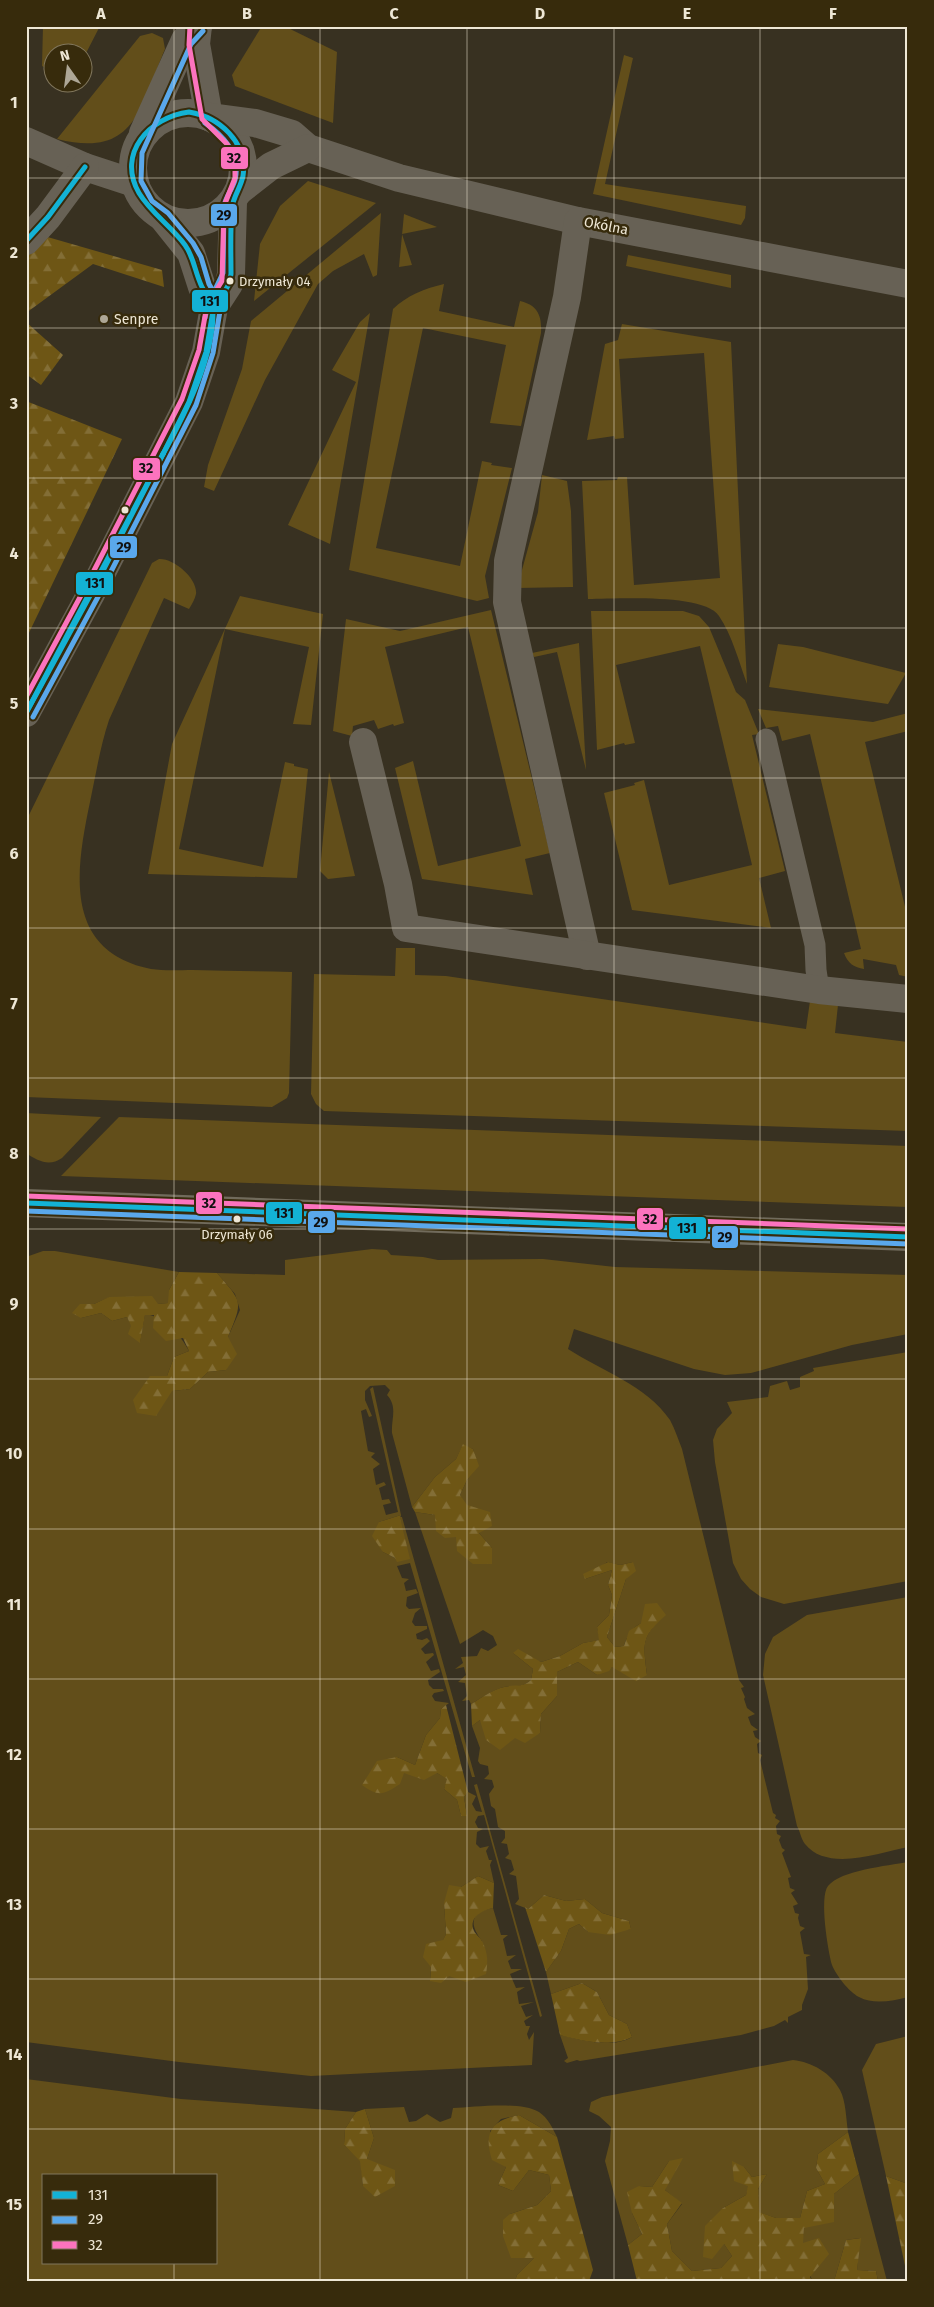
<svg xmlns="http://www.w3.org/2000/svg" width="934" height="2307" font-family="'Fira Sans',sans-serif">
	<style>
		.green { fill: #624e1a; fill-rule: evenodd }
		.forest { fill: url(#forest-firs) }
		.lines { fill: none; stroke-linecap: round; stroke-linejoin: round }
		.service { stroke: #676155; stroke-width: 21 }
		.minor { stroke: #676155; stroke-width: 28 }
		.secondary { stroke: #716b5c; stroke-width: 28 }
		.bus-1-casing { stroke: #372b0c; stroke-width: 9 }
		.bus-2-casing { stroke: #372b0c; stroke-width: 9 }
		.bus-3-casing { stroke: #372b0c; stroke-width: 9 }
		.bus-1 { stroke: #13b2d5; stroke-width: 5 }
		.bus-2 { stroke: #5aa8eb; stroke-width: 5 }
		.bus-3 { stroke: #fc73be; stroke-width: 5 }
		.grid { fill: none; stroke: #eee7d5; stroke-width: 1; stroke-opacity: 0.55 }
		.bus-dot { fill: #eee7d5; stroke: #372b0c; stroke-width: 2 }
		.poi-dot { fill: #aea796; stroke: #372b0c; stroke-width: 2 }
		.labels { text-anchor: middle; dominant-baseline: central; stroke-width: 5; stroke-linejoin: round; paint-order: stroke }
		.bus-label { font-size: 13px; fill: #eee7d5; stroke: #372b0c; text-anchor: start }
		.street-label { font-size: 14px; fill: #eee7d5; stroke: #372b0c }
		.poi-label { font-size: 14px; fill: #eee7d5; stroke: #372b0c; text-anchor: start }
		.line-badge { stroke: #372b0c; stroke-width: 2 }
		.pale-badge-label { font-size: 14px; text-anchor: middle; font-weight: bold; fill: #111 }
		.neatline { fill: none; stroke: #eee7d5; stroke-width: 2 }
		.grid-label { font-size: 16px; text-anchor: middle; font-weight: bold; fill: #eee7d5 }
	</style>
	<defs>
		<pattern id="forest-firs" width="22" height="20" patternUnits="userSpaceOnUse" patternTransform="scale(1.25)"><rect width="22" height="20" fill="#6e5615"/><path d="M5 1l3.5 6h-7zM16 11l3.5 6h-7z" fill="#836e36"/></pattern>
	</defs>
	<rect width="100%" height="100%" fill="#383121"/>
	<g class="green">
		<polygon points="43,26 100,26 83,59 82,52 52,52 52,71 42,66"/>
		<polygon points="262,26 284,26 337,52 333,123 235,86 232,75"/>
		<path d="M152 33 163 38 165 49C140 107 136 159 57 139L140 36Z"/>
		<polygon points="624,55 633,58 605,184 746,206 745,218 741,225 593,194"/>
		<polygon points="308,181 376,203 254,301 260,244 280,206"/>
		<polygon points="381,213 377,275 373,277 364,254 333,271 318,284 265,380 214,491 204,487 208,465 242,369 251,321"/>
		<polygon points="404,214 437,227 402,234 412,265 399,267"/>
		<polygon points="628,255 731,275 731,288 626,266"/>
		<path d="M444 284 439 311 514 327 520 301C538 305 542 316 541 333L521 426 490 423 506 345 423 328 376 548 460 566 482 461 492 463 491 465 512 468 485 576 489 598 477 601 349 570 393 309C408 295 423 289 444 284Z"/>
		<polygon points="370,313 330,544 288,525 356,382 332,370 360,322"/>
		<path d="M622 324 731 342 747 684C739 662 732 635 719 616 704 593 616 599 588 599L582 481 617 480 618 477H627L634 585 720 578 704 353 619 359 624 438 615 439 614 436 587 440 605 344 618 340Z"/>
		<polygon points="542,475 567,481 571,511 573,587 517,588 538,512"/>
		<path d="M159 559C174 558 198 579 196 594 195 599 192 604 189 609L164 598 109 720C100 747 96 774 90 802 76 869 62 951 151 969 164 971 180 970 193 970 226 971 259 971 292 972L289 1093 287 1098 272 1107 26 1097V828L29 815 152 563Z"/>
		<polygon points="240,596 323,614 311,725 293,724 309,647 225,629 179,849 263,867 285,762 294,764 294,766 308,769 297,878 148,874 172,744"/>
		<polygon points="491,610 550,853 525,859 533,895 422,879 395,768 413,761 438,866 521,846 468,627 385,647 404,723 394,726 393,724 378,729 374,720 353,726 352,736 333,731 346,619 400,631"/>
		<polygon points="591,611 683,611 699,616 709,627 736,692 745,700 759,734 752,735 785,871 759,878 771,928 632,910 604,793 635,785 634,783 644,780 669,885 752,865 700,646 616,665 635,743 625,745 624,743 597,750"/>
		<polygon points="579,643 586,770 557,652 534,657 532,653"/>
		<polygon points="778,644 803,647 906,673 888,704 769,687"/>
		<path d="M758 709 873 722 908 713V731L865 742 908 919V977L899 975 896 965 863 959 864 969C854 967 848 964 844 953L861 949 810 734 782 741 778 726 766 728Z"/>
		<polygon points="329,772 355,876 328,879 320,871"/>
		<polygon points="396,948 415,948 415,975 446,976 806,1029 810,1001 838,1005 835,1033 908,1042 908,1131 324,1111 316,1104 311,1094 314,974 395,976"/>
		<path d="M26 1113 101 1117 62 1158C49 1167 38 1161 26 1153Z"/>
		<polygon points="119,1117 908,1146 908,1207 61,1176"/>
		<path d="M372 1249 387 1250 391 1255 423 1257 438 1260 543 1259 615 1267 908 1275V1334L852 1345 751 1373 725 1375 694 1369 574 1329 568 1349C602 1371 646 1385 670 1420 675 1429 678 1439 682 1449L739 1680 744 1687 741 1688 745 1697 744 1699 747 1708 755 1714 748 1717 751 1725 758 1730 753 1731 755 1737 761 1741 757 1744 758 1753 762 1755 760 1760 773 1813 776 1815 775 1818 780 1821 776 1826 777 1834 781 1836 779 1840 782 1848 785 1850 782 1853 791 1877 788 1878 790 1888 795 1890 791 1893 798 1904 793 1906 795 1913 799 1914 798 1918 800 1926 805 1928 800 1932 804 1954 811 1955 806 1957 808 1989 802 2005V2010L788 2017V2023L785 2020 774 2026 741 2035 580 2061 577 2060 567 2063 564 2061 568 2058 560 2035C582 2040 612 2049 632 2037L627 2024 609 2015 597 1992 582 1983 551 1994 546 1972 561 1951 569 1929 579 1924 588 1932 631 1929 629 1921 602 1913 585 1899 566 1901 544 1895 528 1909 515 1904 519 1899 516 1876 509 1874 514 1870 511 1860 505 1858 509 1854 507 1844 501 1843 505 1838V1831L498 1827 495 1809 491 1806 489 1794 494 1787 492 1780 484 1779 489 1774 488 1766 480 1764 478 1761 480 1748 472 1726 480 1720 515 1738 540 1733 541 1714 557 1696V1672L578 1662 597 1675 612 1667 647 1675C643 1643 641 1637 665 1615 644 1622 631 1622 624 1646L615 1647 607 1637 626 1579 633 1562 620 1565 607 1562 585 1579 612 1570 608 1585 612 1595 609 1615 597 1627 600 1640 583 1643 560 1656 541 1662 513 1653 533 1669 531 1680C522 1688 516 1685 504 1687 493 1690 481 1698 471 1704L469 1700 462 1701 467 1696 465 1683 458 1682 466 1675 464 1667 455 1669 463 1663 461 1657 477 1656 481 1648 488 1651 497 1645 493 1636 483 1630 460 1644 415 1512 435 1515 456 1537 492 1548 479 1533 460 1495 467 1480 478 1466 473 1449 463 1445 456 1459 435 1477 412 1507 392 1433C391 1419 398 1407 387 1395L390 1390 385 1385 370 1386 365 1391V1400L372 1416 369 1417 366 1409 361 1411 368 1451 375 1453 371 1457 380 1464 373 1469 376 1485 384 1482 386 1485 379 1488 382 1500 389 1499 391 1503 383 1505 386 1515 398 1512 370 1389 373 1387 401 1515 379 1522 383 1552 395 1558 399 1517H402L475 1777H472L410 1563 397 1566 402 1578 409 1579 404 1583 406 1591 416 1589 418 1593 407 1597 406 1606 409 1609 421 1608 415 1613 412 1622 415 1626H427V1629L416 1634 417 1639 422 1640 427 1638 430 1641 421 1649 425 1654 433 1653 434 1655 426 1662 431 1671 439 1669 440 1672 428 1680 429 1685 433 1689H443L444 1691 434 1693 432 1696 435 1701 449 1703 441 1709 440 1718 426 1735 415 1765 397 1757 403 1773H437L448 1779 444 1789 457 1800 461 1816 467 1815 464 1797 468 1792 476 1796 472 1804 476 1811 482 1812 474 1785 477 1784 542 2016 540 2017 484 1815 478 1816 475 1822 478 1828 483 1829 477 1832 476 1844 480 1848 489 1846 486 1851 489 1860H492L490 1865 494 1883 478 1876 461 1887 444 1903 446 1934 431 1967 430 1980 482 1941C469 1924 470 1912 493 1908L501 1935H508L503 1939 507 1956 516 1955 508 1961 511 1969H522L510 1974 516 1988 525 1987 517 1992 519 2004 534 2002 521 2006 526 2017 533 2015 524 2021 526 2026H530L527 2034 529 2040 534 2032 532 2065 311 2076 179 2062 26 2042V1257L43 1251H55L179 1272 169 1290V1303L158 1304 110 1297 94 1304H80L81 1318 101 1313 112 1321 127 1317 140 1342 145 1314C163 1316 181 1335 189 1351L174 1357 167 1376 172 1391 190 1389 208 1372 226 1370 228 1337 240 1310 235 1294 217 1273 285 1275V1260Z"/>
		<polygon points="908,1352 908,1581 784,1604 761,1597 750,1589 741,1579 733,1563 715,1462 713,1440 717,1429 732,1413 727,1402 768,1397 770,1386 787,1381 790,1390 800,1387 800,1377 814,1371 813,1368"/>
		<path d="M908 1597V1847C879 1853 827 1872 805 1844 801 1839 800 1831 797 1826L763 1675 765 1654 773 1637 807 1615Z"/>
		<path d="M908 1862V1997C892 2001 874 2005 859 1997 849 1992 836 1975 832 1965 828 1951 819 1897 828 1886 841 1870 887 1866 908 1862Z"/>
		<polygon points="908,2036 908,2184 886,2176 862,2070 876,2044"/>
		<path d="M793 2060C812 2062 831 2073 840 2090 846 2101 846 2119 848 2132L818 2154 816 2168 825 2184 807 2191 800 2218H776L758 2212V2189L767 2174 752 2177 744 2167 749 2186 746 2195 723 2208 724 2244 732 2256 721 2268 692 2271 672 2251 667 2224 682 2204 665 2190 669 2161 652 2187 639 2186 632 2213 642 2234 628 2245 605 2161 610 2141 611 2127 599 2116 589 2111 591 2102 602 2097Z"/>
		<path d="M26 2079 181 2099 356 2112 345 2129 344 2145 361 2161 363 2186 367 2159 374 2138 365 2109 404 2107 409 2122 416 2121 427 2114 440 2122 451 2118 453 2108C475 2107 520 2101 539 2112 548 2118 552 2127 557 2137L519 2115 501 2119 490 2131 506 2167 498 2185 513 2191 529 2170 549 2175 551 2191 537 2205 510 2214 534 2258 517 2275 515 2281H26ZM44 2176H216V2263H44Z"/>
		<polygon points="859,2174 887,2281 878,2281 876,2271 857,2270 860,2238 846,2240 834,2281 812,2281 802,2244 804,2228 834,2194"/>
	</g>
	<g class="forest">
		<polygon points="44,236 162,270 164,287 93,264 26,313 26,256"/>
		<polygon points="26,322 63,355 41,385 26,374"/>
		<polygon points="26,401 122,439 26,639"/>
		<path d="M179 1272 217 1273C243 1303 243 1301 228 1337L237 1354 226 1370 208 1372 190 1389 172 1391 156 1416 137 1413 133 1400 150 1376H167L174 1357 189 1351 183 1338 166 1341 153 1328 154 1315H145L140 1343 128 1334 131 1326 127 1317 112 1321 101 1313 81 1318 72 1313 80 1304H94L109 1297 152 1296 158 1304 168 1303 169 1290Z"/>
		<polygon points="463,1444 473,1449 479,1466 467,1480 460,1495 467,1505 490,1512 492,1526 479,1533 492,1548 492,1564 473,1564 457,1551 456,1537 445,1538 436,1531 435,1515 415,1512 412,1507 435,1477 456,1459"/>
		<polygon points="401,1515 400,1518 410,1559 397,1562 395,1558 383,1552 372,1536 379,1522"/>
		<path d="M608 1562 620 1565 633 1562 636 1571 626 1579 607 1637 615 1647 624 1646 629 1631 641 1623 645 1604 657 1603 666 1615C641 1637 643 1643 647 1675L636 1681 612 1667 609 1671 597 1675 578 1662 557 1672V1696L541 1714 540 1733 525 1743 515 1738 500 1750 486 1740 480 1720 472 1726 471 1704C481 1698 492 1690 504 1687 516 1684 522 1688 531 1680L533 1669 513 1653 518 1649 541 1662 560 1656 583 1643 599 1640 597 1627 609 1615 612 1595 608 1585 612 1570 585 1579 583 1574Z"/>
		<path d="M446 1705 468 1792 464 1797 467 1816H461L457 1800 444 1789 447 1779 437 1773 424 1780 404 1773 400 1784C383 1795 379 1797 362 1785L377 1761 397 1757 415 1765 426 1735 440 1718 441 1709Z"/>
		<path d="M478 1876 494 1883 493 1908C483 1910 468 1917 474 1931 476 1935 481 1938 483 1943 488 1954 488 1963 486 1974L466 1982 449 1976 441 1983 430 1981 431 1967 423 1957 426 1944 443 1940 446 1934 444 1903 449 1885 461 1887Z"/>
		<polygon points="544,1895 566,1901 585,1899 602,1913 629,1921 631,1929 610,1935 588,1932 579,1924 569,1929 561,1951 546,1972 525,1907 528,1909"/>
		<path d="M582 1983 597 1992 609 2015 627 2024 632 2037C610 2048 582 2041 560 2035L551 1994Z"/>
		<polygon points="365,2109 374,2138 367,2159 395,2170 395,2186 375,2197 363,2186 360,2161 344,2145 345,2129 356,2112"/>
		<path d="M519 2115 557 2137 593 2270 589 2281H515L517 2275 534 2258H511L503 2236V2220L510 2214 537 2205 551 2191 549 2175 529 2170 513 2191 498 2185 506 2167 492 2160C483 2132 492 2120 519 2115Z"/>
		<polygon points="848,2132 859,2174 834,2194 834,2222 804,2228 803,2243 819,2238 829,2254 810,2277 812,2281 637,2281 628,2245 642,2234 632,2213 627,2192 639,2186 652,2187 669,2161 683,2158 665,2190 682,2203 667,2224 672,2251 692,2271 721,2268 732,2256 724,2244 712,2259 703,2257 705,2226 723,2208 746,2195 748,2186 734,2181 732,2161 744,2167 752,2177 767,2174 758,2189 759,2212 776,2218 800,2218 807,2191 825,2184 816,2168 818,2154"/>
		<polygon points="886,2176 908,2184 908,2280"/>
		<polygon points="861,2238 857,2270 876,2271 878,2281 834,2281 846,2240"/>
	</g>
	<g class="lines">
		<polyline class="service" points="766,739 815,945 816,970 819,990"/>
		<g class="minor">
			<polyline points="198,26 196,44 209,117"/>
			<circle cx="188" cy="168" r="55"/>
			<polyline points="209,117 255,123 292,134 308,148 399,178 578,221 908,284"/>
			<polyline points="143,133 185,40 198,26"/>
			<polyline points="26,141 85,167 134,183"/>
			<polyline points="239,191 271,166 308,148"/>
			<polyline points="163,218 191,253 202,287 214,307"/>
			<polyline points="578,221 567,297 508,561 507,602 587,956"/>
			<polyline points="26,241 48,217 85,167"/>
			<polyline points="26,713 92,592 189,402 206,352 214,307 229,284 231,274 233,202"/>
			<polyline points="363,742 398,884 406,928 819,990 908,999"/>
		</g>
		<polyline class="secondary" points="26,1203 908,1237"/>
		<g class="bus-1-casing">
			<g id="bus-1">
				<path d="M189 112C219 117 248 142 243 176 241 187 233 197 232 208 230 230 231 252 231 274L229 284 213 311C213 301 206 295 202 287 195 273 194 257 185 245 171 226 151 213 139 193 116 153 150 117 189 112Z"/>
				<polyline points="26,241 48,217 85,167"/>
				<polyline points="163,454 189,402 206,352 213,311"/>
				<path d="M163 454C185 414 214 357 213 311"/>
				<polyline points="26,713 163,454"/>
				<polyline points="26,713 92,592 163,454"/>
				<polyline points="26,1203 908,1237"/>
			</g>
		</g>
		<g class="bus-2-casing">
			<g id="bus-2">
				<path d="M205 318 208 304 223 273 224 206C226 196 232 190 235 180 241 155 224 136 205 123"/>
				<polyline points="33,717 99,595 196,405 213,353 221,305 209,284 201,257 193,243 168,213 152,201 141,181 142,153 191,44 203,31"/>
				<polyline points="26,1211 908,1244"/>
			</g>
		</g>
		<g class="bus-3-casing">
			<g id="bus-3">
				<polyline points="26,697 85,588 182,399 199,350 207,305 222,281 224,206 235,178 235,160 227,144 202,119 189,45 190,26"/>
				<polyline points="26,1196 908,1229"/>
			</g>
		</g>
		<use href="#bus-1" class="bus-1"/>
		<use href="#bus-2" class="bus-2"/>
		<use href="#bus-3" class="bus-3"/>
	</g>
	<path class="grid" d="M174 26V2176M320 26V2281M467 26V2281M614 26V2281M760 26V2281M26 178H908M26 328H908M26 478H908M26 628H908M26 778H908M26 928H908M26 1078H908M26 1229H908M26 1379H908M26 1529H908M26 1679H908M26 1829H908M26 1979H908M26 2129H908M174 2263V2281"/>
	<g class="bus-dot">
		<circle cx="230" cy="281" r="4.5"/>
		<circle cx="125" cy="510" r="4.5"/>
		<circle cx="237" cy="1219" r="4.5"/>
	</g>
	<circle class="poi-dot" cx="104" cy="319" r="5"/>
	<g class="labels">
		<g class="bus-label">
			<text x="239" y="281">Drzymały 04</text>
			<text x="237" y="1234" text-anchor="middle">Drzymały 06</text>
		</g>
		<g class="street-label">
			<text transform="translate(606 226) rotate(11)">Okólna</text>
		</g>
		<g class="poi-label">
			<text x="114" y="319">Senpre</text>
		</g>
	</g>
	<g class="line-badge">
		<rect x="220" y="146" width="29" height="24" rx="5" fill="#fc73be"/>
		<rect x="210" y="203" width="28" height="24" rx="5" fill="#5aa8eb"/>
		<rect x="191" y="289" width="38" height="24" rx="5" fill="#13b2d5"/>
		<rect x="132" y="457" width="29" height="24" rx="5" fill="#fc73be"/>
		<rect x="109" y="535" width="29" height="24" rx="5" fill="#5aa8eb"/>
		<rect x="75" y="571" width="39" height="25" rx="5" fill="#13b2d5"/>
		<rect x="195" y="1191" width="28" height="24" rx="5" fill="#fc73be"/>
		<rect x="265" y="1201" width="38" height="24" rx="5" fill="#13b2d5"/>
		<rect x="636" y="1207" width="28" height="24" rx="5" fill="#fc73be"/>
		<rect x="307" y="1210" width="29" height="24" rx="5" fill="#5aa8eb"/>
		<rect x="668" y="1216" width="39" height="24" rx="5" fill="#13b2d5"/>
		<rect x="711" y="1225" width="28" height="24" rx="5" fill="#5aa8eb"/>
	</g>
	<g class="pale-badge-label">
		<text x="234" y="163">32</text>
		<text x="224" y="220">29</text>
		<text x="210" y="306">131</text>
		<text x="146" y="473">32</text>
		<text x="124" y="552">29</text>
		<text x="95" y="588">131</text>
		<text x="209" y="1208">32</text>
		<text x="284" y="1218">131</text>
		<text x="650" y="1224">32</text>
		<text x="321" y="1227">29</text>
		<text x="687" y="1233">131</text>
		<text x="725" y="1242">29</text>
	</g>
	<rect width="934" height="2307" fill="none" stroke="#372b0c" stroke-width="55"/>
	<rect x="42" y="2174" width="175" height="90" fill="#372b0c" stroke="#80765c"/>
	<rect x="52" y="2191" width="25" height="8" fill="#13b2d5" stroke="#80765c"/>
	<text x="88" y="2200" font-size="15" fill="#eee7d5">131</text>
	<rect x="52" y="2216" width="25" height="8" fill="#5aa8eb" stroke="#80765c"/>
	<text x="88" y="2224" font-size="15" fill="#eee7d5">29</text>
	<rect x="52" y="2241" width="25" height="8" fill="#fc73be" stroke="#80765c"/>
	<text x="88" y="2250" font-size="15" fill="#eee7d5">32</text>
	<g transform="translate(68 68) rotate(346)"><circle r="24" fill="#372b0c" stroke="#80765c"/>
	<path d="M0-4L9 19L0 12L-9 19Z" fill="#aea796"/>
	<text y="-8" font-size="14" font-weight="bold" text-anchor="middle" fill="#eee7d5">N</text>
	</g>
	<rect x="28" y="28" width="878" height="2252" class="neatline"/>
	<g class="grid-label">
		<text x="101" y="19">A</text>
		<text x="247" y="19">B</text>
		<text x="394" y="19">C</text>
		<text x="540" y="19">D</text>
		<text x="687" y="19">E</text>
		<text x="833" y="19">F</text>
		<text x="14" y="108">1</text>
		<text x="14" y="258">2</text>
		<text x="14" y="409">3</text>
		<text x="14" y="559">4</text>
		<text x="14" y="709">5</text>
		<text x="14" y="859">6</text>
		<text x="14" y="1009">7</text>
		<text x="14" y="1159">8</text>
		<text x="14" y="1309">9</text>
		<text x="14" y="1459">10</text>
		<text x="14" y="1610">11</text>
		<text x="14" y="1760">12</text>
		<text x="14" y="1910">13</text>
		<text x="14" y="2060">14</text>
		<text x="14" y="2210">15</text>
	</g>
</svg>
